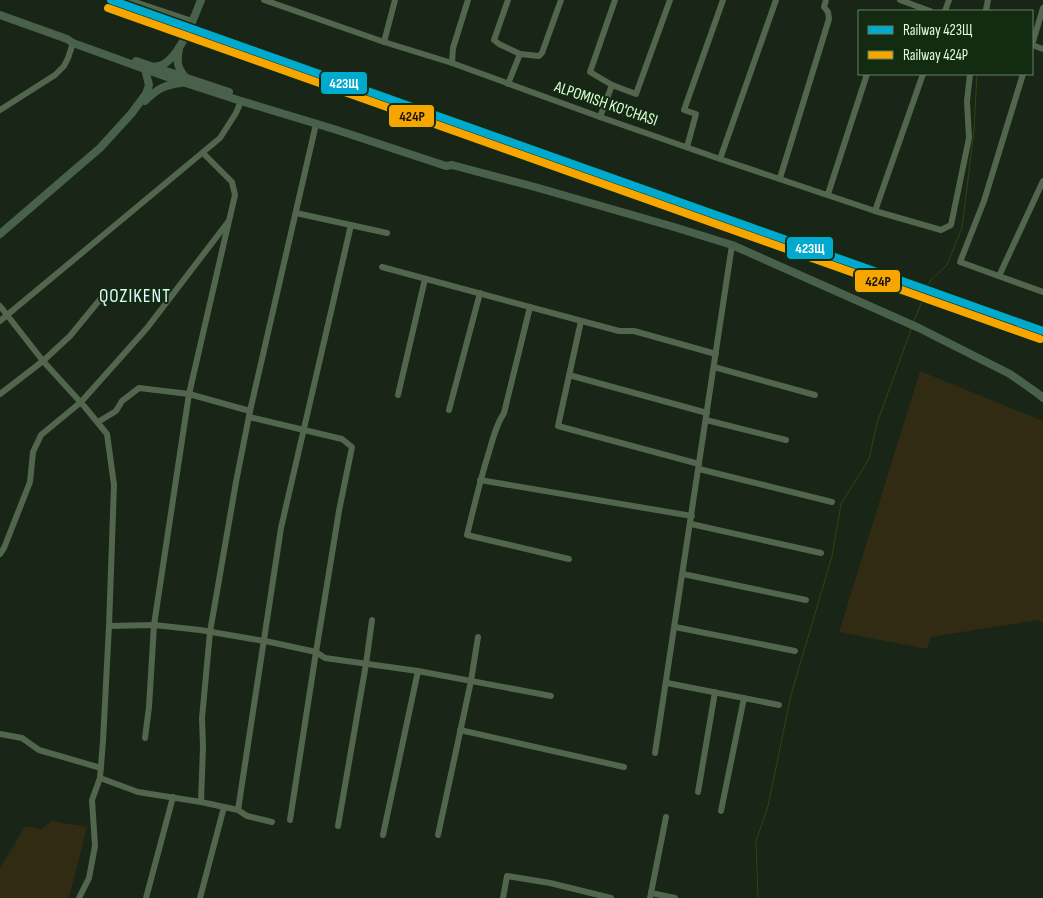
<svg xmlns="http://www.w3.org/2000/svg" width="1043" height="898" font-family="'Sofia Sans Condensed',sans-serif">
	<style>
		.green { fill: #312b14 }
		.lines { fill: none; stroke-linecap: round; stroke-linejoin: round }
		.stream { stroke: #2f470d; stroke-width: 1 }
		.minor { stroke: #51664d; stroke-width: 6 }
		.major { stroke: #49614b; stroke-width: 8 }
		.rail-1-casing { stroke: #132b11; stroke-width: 11 }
		.rail-2-casing { stroke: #132b11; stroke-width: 11 }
		.rail-1 { stroke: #00a9ce; stroke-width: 8 }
		.rail-2 { stroke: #f7a600; stroke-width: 8 }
		.labels { text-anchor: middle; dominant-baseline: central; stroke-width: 4; stroke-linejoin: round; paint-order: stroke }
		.street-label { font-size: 16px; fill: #e0ffdc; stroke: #132b11 }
		.quarter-label { font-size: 19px; letter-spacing: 1px; fill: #defbff; stroke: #132b11 }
		.line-badge { stroke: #132b11; stroke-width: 2 }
		.badge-label { font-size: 14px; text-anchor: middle; font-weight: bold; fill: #fff }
		.pale-badge-label { font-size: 14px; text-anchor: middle; font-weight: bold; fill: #111 }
	</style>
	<rect width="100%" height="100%" fill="#182517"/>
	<g class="green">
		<polygon points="920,371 1043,421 1043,622 1038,620 931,637 927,649 839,632"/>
		<polygon points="52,821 87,827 69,898 0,898 0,868 25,826 41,829"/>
	</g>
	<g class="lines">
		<g class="stream">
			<polyline points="983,11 985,0"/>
			<polyline points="914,321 930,281 947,265 962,228 974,130 977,74"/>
			<polyline points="758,898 756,841 768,806 791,695 832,556 841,504 869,459 877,423 912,327"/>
		</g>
		<g class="minor">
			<polyline points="129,0 192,21"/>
			<polyline points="264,0 384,42 452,63 600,117 720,159 875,211 941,230 951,225 969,138 967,101 970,74"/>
			<polyline points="508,0 494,40 499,44 520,54 539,56 542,53 561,0"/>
			<polyline points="900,0 930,11"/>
			<polyline points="945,11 949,0"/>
			<polyline points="986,11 988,0"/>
			<polyline points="384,42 395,0"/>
			<polyline points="1032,45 1043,8"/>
			<polyline points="1032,45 1043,49"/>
			<polyline points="452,63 453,48 468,0"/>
			<polyline points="1023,74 984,201 960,262 1043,292"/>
			<polyline points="508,84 520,54"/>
			<polyline points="612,85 636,94 670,0"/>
			<polyline points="0,110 55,75 64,66 68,58 73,43"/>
			<polyline points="600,117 612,85 590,72 615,0"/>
			<polyline points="687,147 696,114 684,110 723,0"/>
			<polyline points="720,159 776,0"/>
			<polyline points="780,178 829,19 828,12 824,7 826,0"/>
			<polyline points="828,194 867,74"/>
			<polyline points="875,211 923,74"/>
			<polyline points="296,213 387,233"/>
			<polyline points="382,267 619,331 634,331 716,354"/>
			<polyline points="999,276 1043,181"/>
			<polyline points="0,306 43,361 84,406 107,434 114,485 109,626 103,741 100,778 92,800 95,846 89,878 79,898"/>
			<path d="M530 307 504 413C496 425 493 438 489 452 480 480 474 507 467 535L569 559"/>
			<polyline points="0,321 220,138 236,113 241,101"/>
			<polyline points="581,321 558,426 699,464"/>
			<polyline points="714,367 815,395"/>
			<polyline points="569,375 707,413"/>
			<polyline points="0,394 43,361 70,336 102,297"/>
			<polyline points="398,395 425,279"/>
			<polyline points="449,410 480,293"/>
			<polyline points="249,417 342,439 352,447 339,511 316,652 290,820"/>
			<polyline points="706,420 786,440"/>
			<polyline points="98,422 116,411 122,401 139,388 189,394 250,411"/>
			<polyline points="699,469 832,502"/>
			<polyline points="480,480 692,516"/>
			<polyline points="691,524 821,553"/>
			<polyline points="0,554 4,548 30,482 33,452 41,435 81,402 147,328 228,222"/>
			<polyline points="683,574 806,600"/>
			<polyline points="109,626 154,625 200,630 270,642 316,652 325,658 418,671 551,696"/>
			<polyline points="675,627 795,651"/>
			<polyline points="667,683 779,705"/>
			<polyline points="460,730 624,767"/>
			<polyline points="0,734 22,738 39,750 101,768"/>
			<polyline points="145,738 149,707 154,625 189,394 235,195 232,182 203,153"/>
			<polyline points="655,753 732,245"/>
			<polyline points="100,778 138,792 201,802 238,810 247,816 272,822"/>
			<polyline points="698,792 715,692"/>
			<polyline points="201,802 203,747 202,718 210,632 236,482 250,411 316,124"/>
			<polyline points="238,810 281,528 351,225"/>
			<polyline points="721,811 744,698"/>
			<polyline points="338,826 366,664 372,620"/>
			<polyline points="383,835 418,671"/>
			<polyline points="438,835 471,681 478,637"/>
			<polyline points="651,893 675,898"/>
			<polyline points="146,898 173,797"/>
			<polyline points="200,898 224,807"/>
			<polyline points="503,898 507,876 550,883 611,898"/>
			<polyline points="650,898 666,817"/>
		</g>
		<g class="major">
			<polyline points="0,15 67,39 73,43 167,77 241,101 337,130 446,166 452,165 535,187 674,227 732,245 919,328 1010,374 1037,393 1043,398"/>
			<path d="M179 48C177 62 176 66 186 78"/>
			<polyline points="136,61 229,92"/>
			<path d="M154 67C155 66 160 66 162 65 180 57 194 18 201 0"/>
			<path d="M145 101C157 89 164 85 181 83"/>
			<polyline points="0,234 100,148 131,114 146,94 149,85 145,69"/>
		</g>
		<g class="rail-1-casing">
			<polyline id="rail-1" points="111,0 1043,331"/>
		</g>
		<g class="rail-2-casing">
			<polyline id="rail-2" points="108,8 1040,339"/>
		</g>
		<use href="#rail-1" class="rail-1"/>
		<use href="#rail-2" class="rail-2"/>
	</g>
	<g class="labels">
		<g class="street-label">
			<text transform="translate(606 104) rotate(19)">ALPOMISH KO'CHASI</text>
		</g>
		<g class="quarter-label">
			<text x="135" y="296">QOZIKENT</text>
		</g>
	</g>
	<g class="line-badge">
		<rect x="320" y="71" width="48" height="24" rx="5" fill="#00a9ce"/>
		<rect x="388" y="104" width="47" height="24" rx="5" fill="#f7a600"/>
		<rect x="786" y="236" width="48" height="24" rx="5" fill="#00a9ce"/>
		<rect x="854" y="269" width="47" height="24" rx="5" fill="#f7a600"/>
	</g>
	<g class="badge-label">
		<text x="344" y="88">423Щ</text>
		<text x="810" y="253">423Щ</text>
	</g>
	<g class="pale-badge-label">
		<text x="412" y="121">424Р</text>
		<text x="878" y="286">424Р</text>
	</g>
	<rect x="858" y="10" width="175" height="65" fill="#132b11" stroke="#658062"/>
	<rect x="868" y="26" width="25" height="8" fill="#00a9ce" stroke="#658062"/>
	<text x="903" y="35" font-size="15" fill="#e0ffdc">Railway 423Щ</text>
	<rect x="868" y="51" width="25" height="8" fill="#f7a600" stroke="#658062"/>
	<text x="903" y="60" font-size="15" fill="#e0ffdc">Railway 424Р</text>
</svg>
